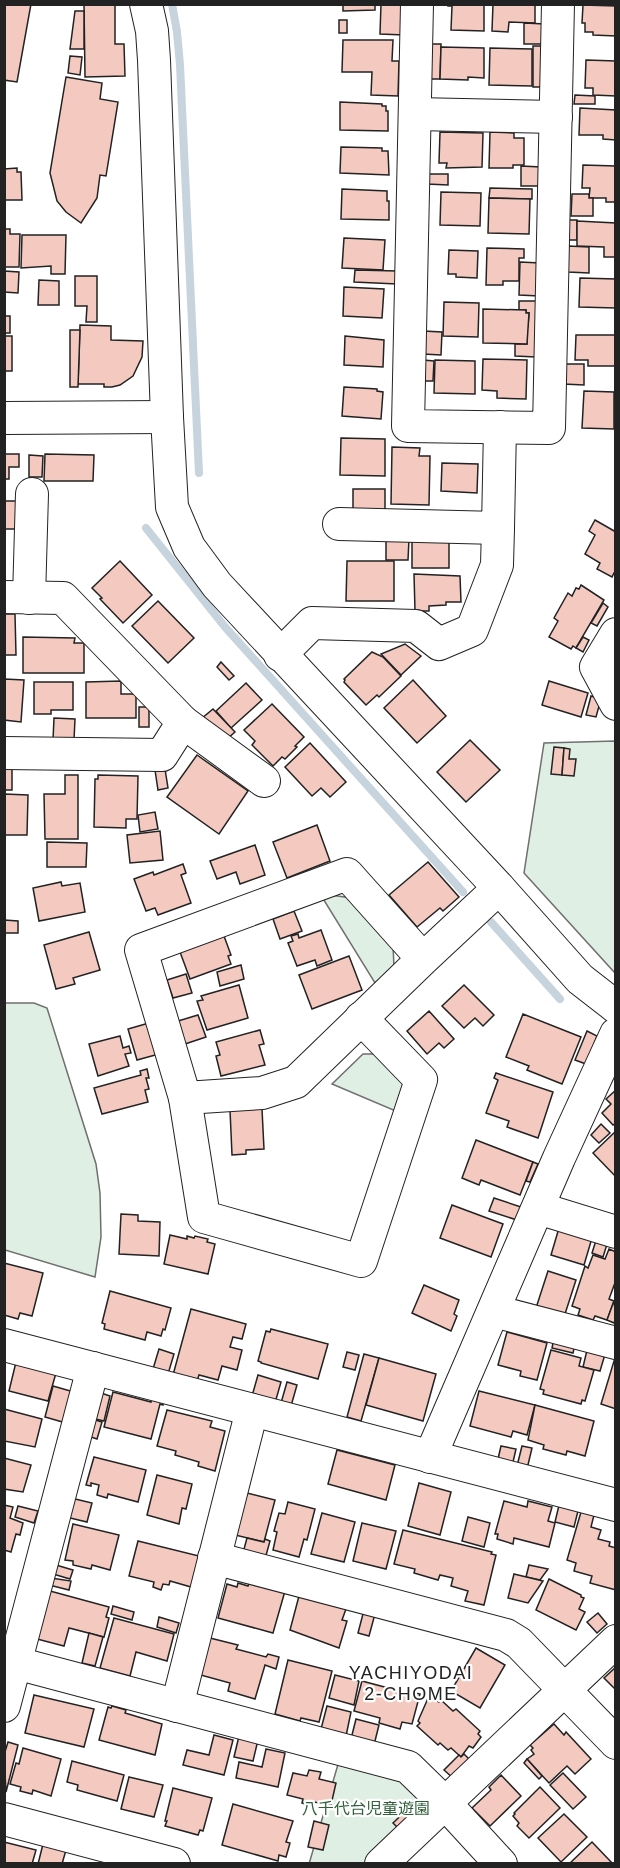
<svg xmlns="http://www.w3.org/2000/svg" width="620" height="1868" font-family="Arial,'Noto Sans JP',sans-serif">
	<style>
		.green { fill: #e0efe3; stroke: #6f6f6f; stroke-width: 1.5 }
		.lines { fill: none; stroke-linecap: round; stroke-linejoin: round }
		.stream { stroke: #c7d3dd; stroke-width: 8 }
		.building { fill: #f3c9c0; stroke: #222; stroke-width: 1.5 }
		.minor-casing { stroke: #222; stroke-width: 34 }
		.minor { stroke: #fff; stroke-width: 32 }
		.labels { text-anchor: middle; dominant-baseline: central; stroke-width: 4.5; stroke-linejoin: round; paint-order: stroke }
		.park-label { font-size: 16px; fill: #2f5e38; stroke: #fff }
		.neighbourhood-label { font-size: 18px; letter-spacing: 1.5px; fill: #222; stroke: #fff }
	</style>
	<rect width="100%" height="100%" fill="#fff"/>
	<g class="green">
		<polygon points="615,741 615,973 524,873 544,743"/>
		<polygon points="330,895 352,898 393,945 394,968 375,983 322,897"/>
		<polygon points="5,1003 34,1003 47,1008 96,1164 100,1193 101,1237 95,1277 5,1250"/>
		<polygon points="363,1054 386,1054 405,1075 398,1112 332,1084"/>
		<polygon points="339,1761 404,1777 421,1792 420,1808 364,1863 309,1864"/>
	</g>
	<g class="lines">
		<g class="stream">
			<polyline points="172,4 177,32 180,65 199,473"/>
			<polyline points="146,528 225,627 463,892"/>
			<polyline points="491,922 560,999"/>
		</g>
	</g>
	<g class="building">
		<polygon points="4,4 31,4 17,82 4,80"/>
		<polygon points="84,4 115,4 115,44 124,44 125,76 85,77"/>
		<polygon points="343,4 375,4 375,10 343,11"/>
		<polygon points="381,4 404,4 404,35 380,34"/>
		<polygon points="448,4 484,4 484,31 451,30 452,6 448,6"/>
		<polygon points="493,4 535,4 535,23 509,22 508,32 492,31"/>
		<polygon points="583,5 616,6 616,36 593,35 593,32 585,32 585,23 582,23"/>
		<polygon points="75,11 84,11 84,49 70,49"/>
		<rect x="339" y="20" width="8" height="13"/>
		<polygon points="524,23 545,24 544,44 524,44"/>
		<polygon points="343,40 393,40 392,61 399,61 398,96 371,95 372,72 342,72"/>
		<polygon points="430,44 441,44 440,79 429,79"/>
		<polygon points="533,46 544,46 543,87 533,87"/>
		<polygon points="441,47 484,48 484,78 468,77 468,80 440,79"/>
		<polygon points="490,48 532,49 532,86 489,85"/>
		<polygon points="70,56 82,57 80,75 68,73"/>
		<polygon points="586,60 616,61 616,96 593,95 593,88 585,88"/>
		<polygon points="66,77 102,83 100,99 118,102 106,176 100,175 97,198 81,223 66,212 57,201 50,173"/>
		<polygon points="575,95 595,96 595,104 574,104"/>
		<polygon points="340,102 382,104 382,106 386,106 386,111 388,111 388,131 340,130"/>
		<polygon points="580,108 616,110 616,140 603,139 603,135 579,135"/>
		<polygon points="440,132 483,133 482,167 446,168 447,163 439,163"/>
		<polygon points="490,132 514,133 514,138 524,138 524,165 513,165 513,168 489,168"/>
		<polygon points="341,147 382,148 382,151 388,151 389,175 340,173"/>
		<polygon points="583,165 616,166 616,202 606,202 606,198 589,198 590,188 582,188"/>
		<polygon points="521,166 541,167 541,186 521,186"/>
		<polygon points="17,168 17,172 21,172 22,200 4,200 4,169"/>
		<polygon points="428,174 448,174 448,185 427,184"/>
		<polygon points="490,188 532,189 532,199 489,198"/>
		<polygon points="342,189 387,191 387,201 389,201 389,220 341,219"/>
		<polygon points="441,192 481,193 480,226 440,225"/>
		<polygon points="572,194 589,194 589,198 593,198 593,216 571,216"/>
		<polygon points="489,198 530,199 529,234 488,233"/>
		<rect x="567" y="220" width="10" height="20"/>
		<polygon points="577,221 616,223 616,257 604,257 604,247 577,246"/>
		<polygon points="4,229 10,229 10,234 20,234 19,267 4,267"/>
		<polygon points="22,235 66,235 65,274 51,274 51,266 21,268"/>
		<polygon points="344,238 385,240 383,270 342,268"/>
		<polygon points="568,246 589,247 589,273 568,272"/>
		<polygon points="487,248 524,249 524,258 519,258 519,281 503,281 503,285 486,285"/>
		<polygon points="449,250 478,251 477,278 456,277 456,274 448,274"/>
		<polygon points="520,262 540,263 539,296 519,295"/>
		<polygon points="355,270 398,271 397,284 354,282"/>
		<polygon points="4,271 19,272 18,293 4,292"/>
		<polygon points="75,276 97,276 97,322 86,322 87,306 75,306"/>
		<polygon points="580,278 616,279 616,308 579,307"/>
		<polygon points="39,280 59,281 59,305 38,305"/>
		<polygon points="344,287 384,289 382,318 343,316"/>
		<polygon points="519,301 538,301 536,357 515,356 515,344 527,344 527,325 528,326 529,313 526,313 526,310 519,310"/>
		<polygon points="444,302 479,303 478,337 443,336"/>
		<polygon points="483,309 526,310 526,313 529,313 527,344 483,343"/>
		<rect x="4" y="316" width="6" height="17"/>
		<polygon points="80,325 111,326 111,340 143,341 142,357 133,376 120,385 112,387 104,387 104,384 78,384"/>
		<polygon points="70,330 80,330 78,387 70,387"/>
		<polygon points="423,331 442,332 441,355 423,354"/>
		<polygon points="576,335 616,335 616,366 588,366 588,360 575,360"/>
		<rect x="4" y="336" width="8" height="35"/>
		<polygon points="345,336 384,340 383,367 344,365"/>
		<polygon points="483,359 527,360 526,399 497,398 497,391 482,390"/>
		<polygon points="423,360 434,361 433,381 423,381"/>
		<polygon points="435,360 475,361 475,394 434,393"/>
		<polygon points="564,364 584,364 584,385 563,384"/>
		<polygon points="344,387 377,389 377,391 383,392 381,419 342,416"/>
		<polygon points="584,391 614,392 614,429 582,428"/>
		<polygon points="341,438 385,439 385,476 340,475"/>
		<polygon points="392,447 420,448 419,456 430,456 429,505 391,504"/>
		<polygon points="4,454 19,454 19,467 9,467 9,479 4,479"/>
		<polygon points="45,454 94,455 93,481 44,481"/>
		<polygon points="29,455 43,456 42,477 29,477"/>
		<polygon points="442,463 478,464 477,493 441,491"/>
		<rect x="353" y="489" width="32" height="21"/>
		<rect x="4" y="501" width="13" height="28"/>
		<polygon points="595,520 616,532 616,574 614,573 612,577 597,569 600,563 585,554 595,535 589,531"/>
		<polygon points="386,539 409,539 408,560 386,560"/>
		<rect x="412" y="541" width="37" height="27"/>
		<polygon points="120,561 152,595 123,623 100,599 102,598 92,588"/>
		<polygon points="347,561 394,561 394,601 346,601"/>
		<polygon points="414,574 460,576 461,602 446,602 446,605 429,606 429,611 415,611"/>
		<polygon points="581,585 604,600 576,648 573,646 571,649 549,637 558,621 554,618 568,593 572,596 576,588 579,589"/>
		<polygon points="158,601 194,638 168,663 132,626"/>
		<polygon points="603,603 608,607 597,626 591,623"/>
		<polygon points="4,614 15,614 16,655 4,655"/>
		<polygon points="23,637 75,638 74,643 84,643 84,673 23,673"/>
		<polygon points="583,637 589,640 583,652 576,648"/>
		<polygon points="405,644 421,656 401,675 381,654"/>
		<polygon points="372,652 383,657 401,676 379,697 377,695 366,705 344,682 345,680 344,679"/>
		<polygon points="221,662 234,676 229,680 217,667"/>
		<polygon points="4,679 24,680 21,722 4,720"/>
		<polygon points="413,680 446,716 417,743 384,708"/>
		<polygon points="121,681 121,694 136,694 136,718 86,718 86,682"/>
		<polygon points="549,681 588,693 581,717 542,705"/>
		<polygon points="34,682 73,682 73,710 51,710 51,714 34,714"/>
		<polygon points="246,683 262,700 231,728 216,711"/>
		<polygon points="591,696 601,699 596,717 586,715"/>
		<polygon points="272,704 304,737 295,746 297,747 285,759 282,757 273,766 252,745 255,741 244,730"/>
		<rect x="139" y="707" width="10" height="20"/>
		<polygon points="213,709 235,732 227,739 201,719"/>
		<polygon points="54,718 75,719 74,740 53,740"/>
		<polygon points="470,740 500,770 466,802 437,772"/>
		<polygon points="310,743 346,782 330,797 321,788 312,796 285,767"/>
		<polygon points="554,747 564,748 562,775 551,774"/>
		<polygon points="564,748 570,749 569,759 576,759 574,776 562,775"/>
		<polygon points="197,755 248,791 219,834 167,797"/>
		<polygon points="4,768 12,769 12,790 4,790"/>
		<polygon points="165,769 168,788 158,790 155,770"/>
		<polygon points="65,775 78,775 78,839 45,839 44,794 65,794"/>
		<polygon points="98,775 138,776 137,819 126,819 126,828 94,827 95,779 98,779"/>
		<polygon points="4,794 28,795 27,835 4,835"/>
		<polygon points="155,812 158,829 140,832 138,815"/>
		<polygon points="317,825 330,861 287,878 273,842"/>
		<polygon points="160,831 163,860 130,863 127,835"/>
		<polygon points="47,842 87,843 86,867 47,867"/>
		<polygon points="255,845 265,875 240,884 236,872 217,879 210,861"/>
		<polygon points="428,862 459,897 443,911 440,908 417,927 389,895"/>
		<polygon points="183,864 186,873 181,875 191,903 158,915 155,908 146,911 134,879 153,872 154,875"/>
		<polygon points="61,882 62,886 80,883 85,912 39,921 33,888"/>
		<polygon points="294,911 302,931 280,939 273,919"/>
		<polygon points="4,920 18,921 18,933 4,933"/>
		<polygon points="321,930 332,960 317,966 315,960 297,966 288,943 293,941 291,936 298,934 299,938"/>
		<polygon points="89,932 100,970 73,978 75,984 56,989 44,945"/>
		<polygon points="224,936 231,955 228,956 231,964 190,979 180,952"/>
		<polygon points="349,956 362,990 312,1009 299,975"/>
		<polygon points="241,965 244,979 220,986 217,972"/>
		<polygon points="186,974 192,993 173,998 167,980"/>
		<polygon points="239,985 248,1018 207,1030 197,1001 203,1000 201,996"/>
		<polygon points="464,985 494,1015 483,1026 475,1018 464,1028 442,1006"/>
		<polygon points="429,1011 454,1039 444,1048 439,1043 427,1054 407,1031"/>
		<polygon points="523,1014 581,1037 562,1084 527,1070 529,1066 506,1057"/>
		<polygon points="198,1015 206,1037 185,1044 178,1021"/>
		<polygon points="149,1023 159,1054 137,1060 128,1029"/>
		<polygon points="260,1030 264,1044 259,1045 265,1065 221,1076 216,1056 220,1055 216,1042"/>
		<polygon points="587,1031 597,1036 586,1064 575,1060"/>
		<polygon points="120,1036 123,1048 129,1046 131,1053 125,1054 129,1066 98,1076 89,1044"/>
		<polygon points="147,1069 149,1078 146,1078 149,1089 145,1090 148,1102 102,1114 94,1088 141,1075 140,1071"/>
		<polygon points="496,1073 553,1092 538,1138 507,1127 509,1121 486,1113 498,1080 494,1078"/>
		<polygon points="616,1090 616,1123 613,1125 602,1113 611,1104 606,1099"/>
		<polygon points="262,1109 264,1149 246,1150 246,1154 232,1155 230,1110"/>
		<polygon points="601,1124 610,1133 599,1143 591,1135"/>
		<polygon points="616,1131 616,1177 593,1153"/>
		<polygon points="476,1140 533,1162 520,1195 481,1180 479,1185 462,1178"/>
		<polygon points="533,1162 538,1164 530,1182 526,1181"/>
		<polygon points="494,1198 521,1207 517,1220 489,1211"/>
		<polygon points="452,1205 503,1224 491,1257 440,1238"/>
		<polygon points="121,1214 138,1215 138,1221 160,1222 159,1256 119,1254"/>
		<polygon points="559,1228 592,1238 584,1265 551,1255"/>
		<polygon points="170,1235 187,1239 187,1236 194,1238 195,1236 208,1239 207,1242 215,1244 208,1274 164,1264"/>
		<polygon points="597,1237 608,1241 603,1257 592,1253"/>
		<polygon points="609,1249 616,1252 616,1280 609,1299 614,1301 607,1320 595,1316 593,1320 578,1315 580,1309 572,1306 585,1266 588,1268 593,1255 605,1259"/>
		<polygon points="4,1263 43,1273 32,1316 20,1313 18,1319 4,1315"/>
		<polygon points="548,1271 576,1280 564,1317 536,1308"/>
		<polygon points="424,1285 459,1300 454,1314 457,1316 451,1331 412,1313"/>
		<polygon points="110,1291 171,1308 165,1330 163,1329 161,1336 147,1332 145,1340 104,1329 105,1324 102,1323"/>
		<polygon points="614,1301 616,1318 614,1323 607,1320"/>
		<polygon points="191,1309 246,1324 242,1339 233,1337 230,1347 242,1350 237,1370 222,1366 218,1380 199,1375 197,1381 173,1375"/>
		<polygon points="271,1329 328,1344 318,1379 261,1363 261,1362 258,1361 266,1331 270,1332"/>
		<polygon points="507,1332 547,1343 537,1380 520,1376 521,1371 498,1365"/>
		<polygon points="554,1338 575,1344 573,1353 552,1348"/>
		<polygon points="588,1346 606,1351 600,1371 583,1367"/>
		<polygon points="159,1349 174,1354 168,1374 153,1369"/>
		<polygon points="551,1350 581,1358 579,1366 594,1370 585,1401 582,1400 581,1404 543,1394 544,1390 540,1389"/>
		<polygon points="347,1352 359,1355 355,1370 343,1367"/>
		<polygon points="364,1354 379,1358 361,1421 347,1417"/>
		<polygon points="379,1358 436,1374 423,1421 366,1405"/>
		<polygon points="614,1361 616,1362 616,1409 601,1404"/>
		<polygon points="16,1362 56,1373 48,1401 9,1391"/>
		<polygon points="258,1375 281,1382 275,1403 252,1396"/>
		<polygon points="287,1382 297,1385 291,1406 281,1403"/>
		<polygon points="53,1386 74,1392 66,1423 45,1417"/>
		<polygon points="479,1391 535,1405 527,1435 513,1431 511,1437 470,1426"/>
		<polygon points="98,1392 110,1396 104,1421 91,1418"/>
		<polygon points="113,1392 151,1402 152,1396 164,1399 163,1405 160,1404 151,1439 104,1427"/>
		<polygon points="535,1405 594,1421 585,1456 567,1451 566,1455 543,1449 544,1445 528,1440"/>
		<polygon points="4,1409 42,1419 35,1447 4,1441"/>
		<polygon points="167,1410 212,1421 210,1427 225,1431 215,1471 198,1466 199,1462 175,1455 176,1451 157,1446"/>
		<polygon points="92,1419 102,1422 97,1439 88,1436"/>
		<polygon points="501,1446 516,1449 513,1462 498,1459"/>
		<polygon points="522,1446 532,1448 527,1469 517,1466"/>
		<polygon points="337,1450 395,1465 386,1500 328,1484"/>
		<polygon points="94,1457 146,1470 138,1502 108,1494 107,1498 97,1495 99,1485 91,1483 91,1486 86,1485"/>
		<polygon points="4,1458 31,1465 23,1492 4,1489"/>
		<polygon points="157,1475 192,1484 186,1509 182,1508 179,1524 147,1515"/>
		<polygon points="419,1483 451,1492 440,1535 408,1526"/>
		<polygon points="243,1492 275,1500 264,1542 235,1535"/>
		<polygon points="71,1498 92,1503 87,1522 66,1517"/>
		<polygon points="504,1501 527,1507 528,1501 552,1507 548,1521 555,1523 549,1547 514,1538 513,1544 497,1539 498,1534 495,1534"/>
		<polygon points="560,1501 579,1507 574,1527 555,1522"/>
		<polygon points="288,1502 315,1509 307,1540 304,1539 299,1557 273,1550 277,1532 274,1531 279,1513 285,1514"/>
		<polygon points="4,1505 13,1507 10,1518 23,1523 20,1535 16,1534 11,1552 4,1550"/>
		<polygon points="18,1506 38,1511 34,1523 15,1517"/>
		<polygon points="581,1512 594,1515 591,1527 601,1530 598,1539 610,1542 609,1546 616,1548 616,1590 590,1583 592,1576 574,1571 576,1563 567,1560"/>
		<polygon points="322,1513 355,1522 344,1562 311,1554"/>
		<polygon points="468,1517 490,1523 484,1547 462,1541"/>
		<polygon points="362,1523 396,1531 386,1569 353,1561"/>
		<polygon points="73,1524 119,1535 110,1570 92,1565 91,1569 73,1565 73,1561 65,1560"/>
		<polygon points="403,1530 492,1552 491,1554 496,1555 484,1605 465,1601 468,1591 451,1586 453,1578 440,1575 438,1580 414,1573 415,1569 394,1564"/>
		<polygon points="247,1538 264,1542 265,1539 270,1541 265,1559 243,1553"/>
		<polygon points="138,1541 199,1556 191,1587 170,1581 169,1585 163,1584 161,1590 153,1587 154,1582 129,1576"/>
		<polygon points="56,1565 73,1570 70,1579 53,1574"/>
		<polygon points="529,1565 548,1569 540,1580 526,1577"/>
		<polygon points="514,1574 543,1581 528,1603 508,1598"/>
		<polygon points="51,1578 71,1581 69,1590 49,1585"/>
		<polygon points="549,1579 581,1595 581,1597 584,1598 579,1609 585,1612 576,1630 536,1610"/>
		<polygon points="250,1581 285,1591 273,1633 218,1618 227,1584 237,1587 238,1583 248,1586"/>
		<polygon points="50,1591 109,1607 106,1617 109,1618 104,1637 69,1628 64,1646 37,1639"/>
		<polygon points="299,1596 346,1609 342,1620 347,1621 339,1648 290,1630"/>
		<polygon points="113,1606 134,1612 132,1620 111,1614"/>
		<polygon points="364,1610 375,1614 369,1636 358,1633"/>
		<polygon points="598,1613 607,1624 597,1633 587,1622"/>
		<polygon points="159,1617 179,1623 176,1633 157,1627"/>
		<polygon points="114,1618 174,1634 167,1661 136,1652 130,1676 100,1668"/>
		<polygon points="89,1633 103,1637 95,1666 82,1663"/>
		<polygon points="206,1637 238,1645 236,1649 266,1657 268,1654 279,1657 276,1669 265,1665 255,1699 228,1691 230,1683 197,1674"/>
		<polygon points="476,1648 505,1665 480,1708 451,1691"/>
		<polygon points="288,1660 332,1671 319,1722 301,1718 300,1721 275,1714"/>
		<polygon points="616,1667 616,1690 604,1678"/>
		<polygon points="335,1675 359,1681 354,1705 329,1698"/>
		<polygon points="362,1681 411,1694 412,1692 420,1694 412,1724 402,1722 400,1729 379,1723 380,1718 354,1711"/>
		<polygon points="34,1695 94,1709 84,1747 25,1733"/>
		<polygon points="429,1696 439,1702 441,1700 453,1711 456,1709 480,1731 478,1734 481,1737 473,1748 469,1746 461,1757 451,1748 448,1750 440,1743 438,1745 417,1726 420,1723 418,1721"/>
		<polygon points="112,1706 126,1710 125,1713 162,1724 155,1755 99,1740 108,1707 111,1708"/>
		<polygon points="327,1706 351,1712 346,1736 321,1729"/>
		<polygon points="356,1719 379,1725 374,1745 351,1739"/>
		<polygon points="554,1724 564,1735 566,1732 591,1759 575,1774 567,1766 549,1783 527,1759 534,1754 531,1750 533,1748 530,1745"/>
		<polygon points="214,1735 233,1740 224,1775 183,1765 187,1750 209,1755"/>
		<polygon points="239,1736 258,1740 253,1761 234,1757"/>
		<polygon points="8,1742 18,1745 6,1792 4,1755"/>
		<polygon points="23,1748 61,1759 51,1796 33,1790 32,1794 20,1791 21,1787 10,1784 16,1763 19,1764"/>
		<polygon points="266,1749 285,1753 278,1787 236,1778 239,1762 262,1767"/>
		<polygon points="464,1754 470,1760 453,1778 444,1770 459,1755 461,1757"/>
		<polygon points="527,1759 542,1776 539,1779 524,1763"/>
		<polygon points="72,1761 124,1775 117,1801 77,1790 78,1785 67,1782"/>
		<polygon points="309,1770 321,1772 319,1779 336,1783 331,1805 314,1802 312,1806 302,1803 303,1799 287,1795 293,1773 307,1776"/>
		<polygon points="563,1773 586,1797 573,1809 550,1785"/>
		<polygon points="501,1775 521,1796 490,1826 472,1808 491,1790 489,1787"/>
		<polygon points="129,1777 163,1785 154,1817 121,1809"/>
		<polygon points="540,1787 560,1808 529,1838 517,1826 519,1823 513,1816 515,1814 514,1813"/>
		<polygon points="173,1788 212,1798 203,1831 200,1830 198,1835 165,1826 167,1821 165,1821"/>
		<polygon points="233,1804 293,1821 286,1842 290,1843 286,1857 279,1855 278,1861 222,1845"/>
		<polygon points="412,1805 418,1811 399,1829 393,1823"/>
		<polygon points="564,1814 587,1837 561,1862 538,1838"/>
		<polygon points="314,1821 329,1825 323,1850 308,1847"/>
		<polygon points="4,1842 36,1850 32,1864 4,1864"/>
		<polygon points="592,1842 613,1864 569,1864"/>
		<polygon points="43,1844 66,1850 62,1864 38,1864"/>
	</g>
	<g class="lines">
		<g class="minor-casing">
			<g id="minor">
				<polyline points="146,4 152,31 154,60 167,417 172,507 189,547 217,585 499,888 580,979 616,1007"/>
				<polyline points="417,4 408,426 549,428 558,4"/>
				<polyline points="415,114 556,117"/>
				<polyline points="4,418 167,417"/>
				<polyline points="339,524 498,528 500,427"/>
				<polyline points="4,597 63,598 183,722 162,755 4,753"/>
				<polyline points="29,598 32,494"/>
				<polyline points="616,634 596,667 616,704"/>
				<polyline points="280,655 312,623 416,626 439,644 472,630 497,565 498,528"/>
				<polyline points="183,722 264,781"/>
				<polyline points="423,959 347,874 141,950 185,1098 262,1093 296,1082 423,959 499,888"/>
				<polyline points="185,1098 204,1217 361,1261 421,1080 361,1018"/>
				<polyline points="538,1208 616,1232"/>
				<polyline points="494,1311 616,1343"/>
				<polyline points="4,1345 616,1505"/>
				<polyline points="430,1457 559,1158 616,1034"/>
				<polyline points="214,1558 506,1635 519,1643 616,1743"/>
				<polyline points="16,1663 408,1767 445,1803 501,1864"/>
				<polyline points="4,1706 93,1368"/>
				<polyline points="177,1706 252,1410"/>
				<polyline points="4,1819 174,1864"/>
				<polyline points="381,1864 616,1641"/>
			</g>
		</g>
		<use href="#minor" class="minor"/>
	</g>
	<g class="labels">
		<g class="park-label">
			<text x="366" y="1808">八千代台児童遊園</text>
		</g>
		<g class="neighbourhood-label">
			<text x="411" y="1673">YACHIYODAI<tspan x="411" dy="21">2-CHOME</tspan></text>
		</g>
	</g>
	<rect width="620" height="1868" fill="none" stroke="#222222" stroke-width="12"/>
</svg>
